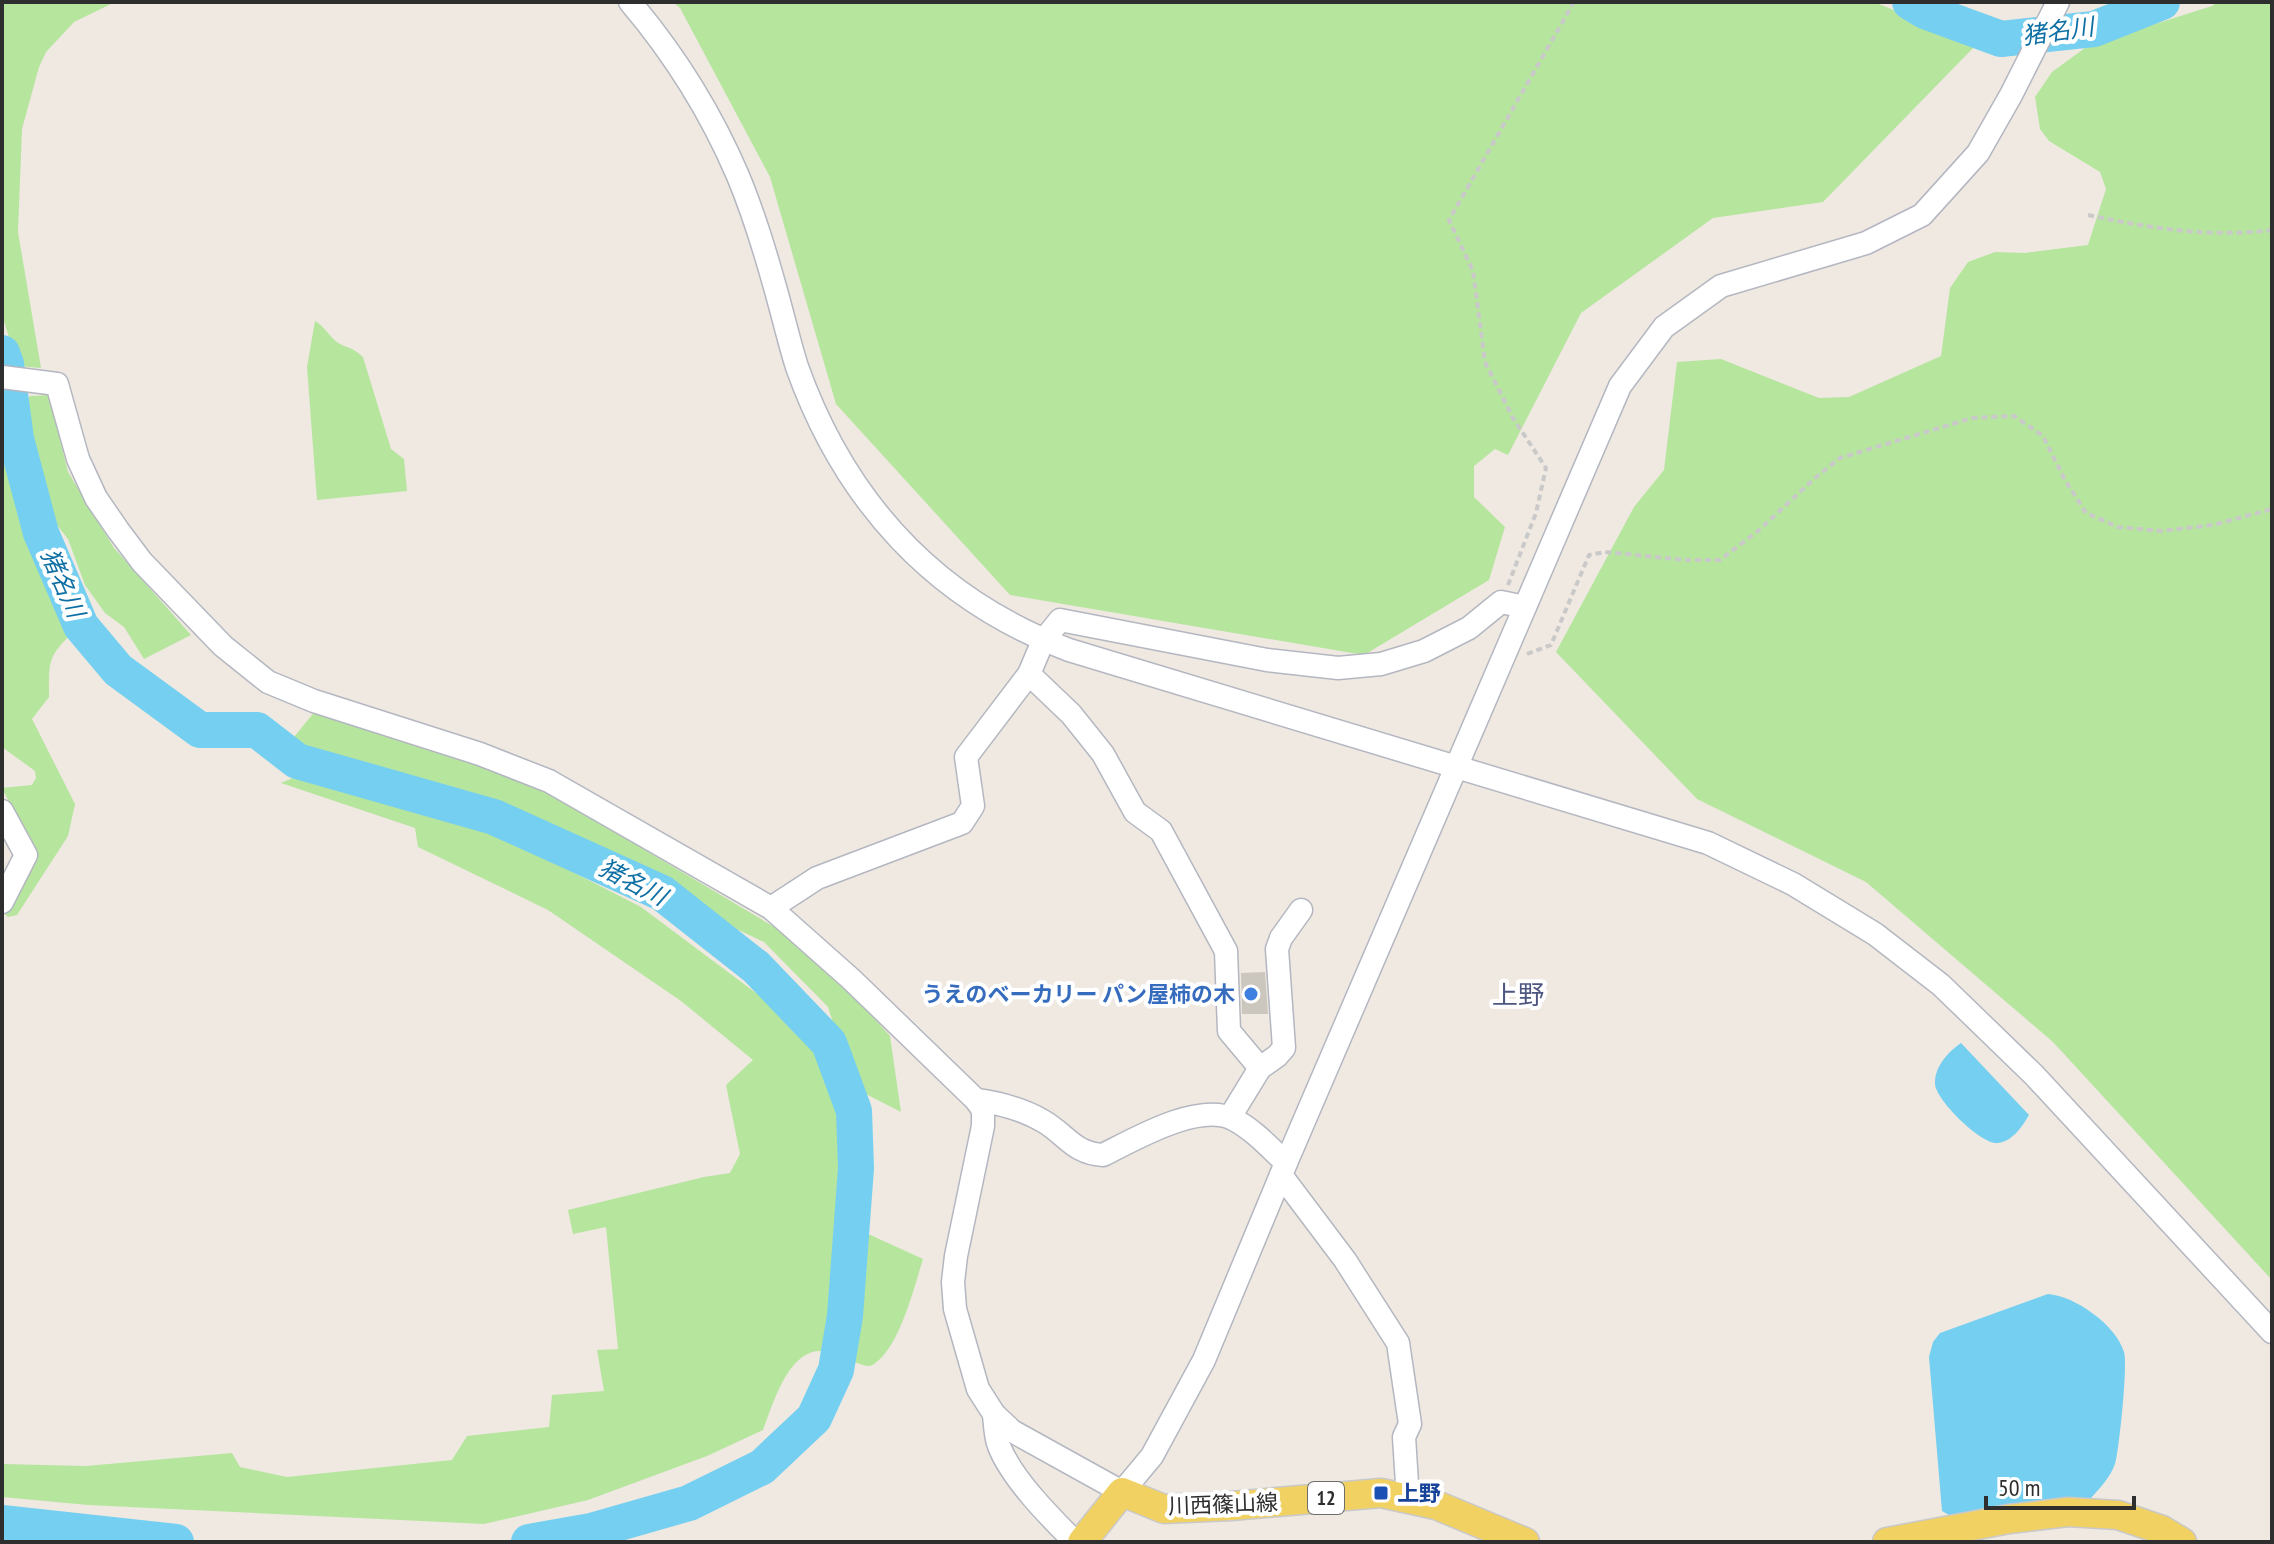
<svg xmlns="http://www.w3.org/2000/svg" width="2274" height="1544" font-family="'PT Sans Narrow','Noto Sans JP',sans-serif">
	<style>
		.green { fill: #b6e59e }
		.water { fill: #75cff0 }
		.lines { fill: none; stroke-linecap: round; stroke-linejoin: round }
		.river { stroke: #75cff0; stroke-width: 36 }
		.building { fill: #cbc7bf }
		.minor-casing { stroke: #b4b7c1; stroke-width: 25 }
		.major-casing { stroke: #c9c9c9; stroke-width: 31 }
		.path { stroke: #c9c9c9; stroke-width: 4; stroke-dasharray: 6 4; stroke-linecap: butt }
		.minor { stroke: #fff; stroke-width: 22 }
		.major { stroke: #f2d163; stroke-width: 28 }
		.shop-dot { fill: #3f7fe0; stroke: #fff; stroke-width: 3 }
		.transit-dot { fill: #1a4fb4; stroke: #fff; stroke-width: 3 }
		.labels { text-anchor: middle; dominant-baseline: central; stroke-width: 8; stroke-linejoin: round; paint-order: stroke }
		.shield { fill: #fff; stroke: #6d6d6d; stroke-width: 2 }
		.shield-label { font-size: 20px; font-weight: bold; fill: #2e2e2e }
		.shop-label { font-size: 22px; font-weight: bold; fill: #366cbe; stroke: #fff; text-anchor: end }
		.transit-label { font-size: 22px; font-weight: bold; fill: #164399; stroke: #fff; text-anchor: start }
		.street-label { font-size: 22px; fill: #2e2e2e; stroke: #fff }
		.water-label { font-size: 24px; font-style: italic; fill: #0d6fa3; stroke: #fff }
		.quarter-label { font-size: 26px; fill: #4d5680; stroke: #fff }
	</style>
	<rect width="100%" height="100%" fill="#efe9e1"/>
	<g class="green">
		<polygon points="2,2 115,2 74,22 46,52 39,67 22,129 18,232 41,368 18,366 2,315"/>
		<polygon points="673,2 1874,2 1977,44 1823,202 1713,218 1581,313 1508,455 1495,449 1474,466 1474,497 1505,527 1489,580 1364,655 1010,595 836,404 770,177 680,8"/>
		<polygon points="2218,2 2272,2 2272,1280 2053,1042 1866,882 1697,799 1556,652 1634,507 1664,470 1677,362 1721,359 1819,398 1849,397 1941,356 1950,288 1968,262 1995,252 2025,253 2088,245 2106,189 2100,172 2049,141 2040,129 2035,97 2052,72 2089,45 2212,6"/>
		<path d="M315 321C325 326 330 339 340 344 351 349 353 348 363 357L391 449 404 459 407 491 317 500 307 367Z"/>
		<polygon points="49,395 68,472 114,548 191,635 144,659 124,627 105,613 85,585 68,539 49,515 38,494 29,455 22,408 30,396"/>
		<path d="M2 461C21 480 31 538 39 565 62 571 69 608 77 628 48 657 49 657 49 697L32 719 75 804 68 836 17 915 8 917 2 911 35 853 2 788 32 785 36 778 35 771 2 747Z"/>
		<polygon points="316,710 527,780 776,928 863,1006 890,1036 901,1112 858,1090 849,1074 828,1007 764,942 713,918 648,871 482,798 297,747 290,742"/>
		<path d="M295 777 352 789 483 826 641 907 807 1031 848 1116 844 1223 923 1259C914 1287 900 1347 874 1364 869 1368 863 1365 857 1363 846 1359 833 1352 822 1351 788 1349 773 1405 763 1430L707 1456 588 1500 484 1524 88 1505 2 1497V1464L86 1466 232 1453 240 1467 287 1477 452 1460 467 1436 549 1427 552 1395 604 1391 597 1350 618 1349 606 1227 573 1234 568 1210 704 1177 730 1173 740 1154 726 1085 753 1060 681 1001 548 910 418 847 415 828 281 783Z"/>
	</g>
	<g class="water">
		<path d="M1961 1043 2029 1115C2022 1127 2012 1142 1997 1143 1980 1144 1936 1100 1935 1084 1934 1067 1948 1052 1961 1043Z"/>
		<path d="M2048 1294C2075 1296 2116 1325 2124 1352 2128 1364 2119 1451 2115 1464 2110 1478 2099 1489 2090 1499L2014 1505 1949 1515 1942 1511 1929 1357 1933 1342 1940 1333Z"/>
	</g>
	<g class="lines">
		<g class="river">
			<polyline points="1910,2 1925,11 2001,39 2094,29 2162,2"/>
			<polyline points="2,353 6,364 16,439 41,533 81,626 118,670 200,730 257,730 297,761 494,817 662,893 756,967 829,1043 854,1111 856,1168 845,1316 836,1370 814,1418 762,1467 689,1503 591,1531 529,1542"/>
			<polyline points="2,1523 176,1542"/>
		</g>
	</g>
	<polygon class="building" points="1265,972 1268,1014 1242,1014 1241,973"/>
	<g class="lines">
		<g class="minor-casing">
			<g id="minor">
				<path d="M630 2C675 55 711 113 738 176 756 219 769 264 781 309 786 328 791 348 797 367 845 501 934 599 1069 650L1708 843 1793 884 1875 934 1941 985 2034 1075 2272 1332"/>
				<polyline points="2,377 57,384 78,459 96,498 118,530 142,562 223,646 268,682 314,701 480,754 549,781 771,908 851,979 976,1100 983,1110 983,1126 956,1256 953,1282 955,1309 978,1389 994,1414 1012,1431 1122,1492 1152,1456 1204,1360 1286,1163 1620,386 1664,327 1721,286 1866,243 1922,215 1978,153 2011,95 2058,2"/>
				<polyline points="1029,674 1071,714 1103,754 1135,812 1161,831 1226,951 1229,1031 1260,1068"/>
				<polyline points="2,811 26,855 2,902"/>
				<polyline points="771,908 817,878 962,823 973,806 966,757 1029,674 1043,641 1060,620 1267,660 1338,668 1381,664 1424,651 1469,628 1501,602 1525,607"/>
				<path d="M976 1100C1000 1103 1022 1109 1043 1121 1067 1135 1073 1153 1103 1155 1135 1139 1198 1102 1233 1119 1254 1130 1269 1147 1286 1163"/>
				<polyline points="1230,1117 1260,1068 1277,1056 1284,1048 1277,949 1281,938 1301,910"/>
				<polyline points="1281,1175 1345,1260 1398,1343 1410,1424 1404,1437 1408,1499"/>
				<path d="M994 1414C995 1424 995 1436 999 1446 1012 1479 1050 1517 1075 1542"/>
			</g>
		</g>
		<g class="major-casing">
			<g id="major">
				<polyline points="1082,1542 1122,1492 1164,1509 1231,1506 1381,1493 1436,1505 1525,1542"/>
				<polyline points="1887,1542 2009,1519 2068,1512 2118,1515 2162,1530 2182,1542"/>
			</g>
		</g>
		<g class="path">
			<path d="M2088 215C2150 228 2209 238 2272 230"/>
			<polyline points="1508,585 1536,513 1546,468 1513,418 1485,362 1473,271 1449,220 1574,2"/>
			<polyline points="1527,654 1551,645 1589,555 1605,552 1686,560 1720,560 1758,531 1815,478 1840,458 1972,418 2014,416 2043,436 2065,480 2086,513 2118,527 2161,531 2213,525 2272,509"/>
		</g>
		<use href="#minor" class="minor"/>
		<use href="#major" class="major"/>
	</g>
	<circle class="shop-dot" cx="1251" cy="994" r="8"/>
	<rect class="transit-dot" x="1373" y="1485" width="16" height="16" rx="4"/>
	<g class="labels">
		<rect class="shield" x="1308" y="1482" width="36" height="32" rx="6"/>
		<g class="shield-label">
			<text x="1326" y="1498">12</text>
		</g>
		<g class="shop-label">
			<text x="1235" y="994">うえのベーカリー パン屋柿の木</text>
		</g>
		<g class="transit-label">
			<text x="1397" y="1493">上野</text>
		</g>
		<g class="street-label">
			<text transform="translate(1223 1504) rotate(-2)">川西篠山線</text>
		</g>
		<g class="water-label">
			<text transform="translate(2058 31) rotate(-8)">猪名川</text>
			<text transform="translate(63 583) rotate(66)">猪名川</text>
			<text transform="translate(633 882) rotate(27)">猪名川</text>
		</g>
		<g class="quarter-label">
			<text x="1518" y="994">上野</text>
		</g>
	</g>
	<rect width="2274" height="1544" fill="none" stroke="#2e2e2e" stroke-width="8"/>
	<path d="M1986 1496v12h148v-12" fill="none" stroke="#2e2e2e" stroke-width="4"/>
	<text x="1998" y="1496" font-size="24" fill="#2e2e2e" stroke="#ffffff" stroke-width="6" paint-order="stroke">50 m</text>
</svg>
